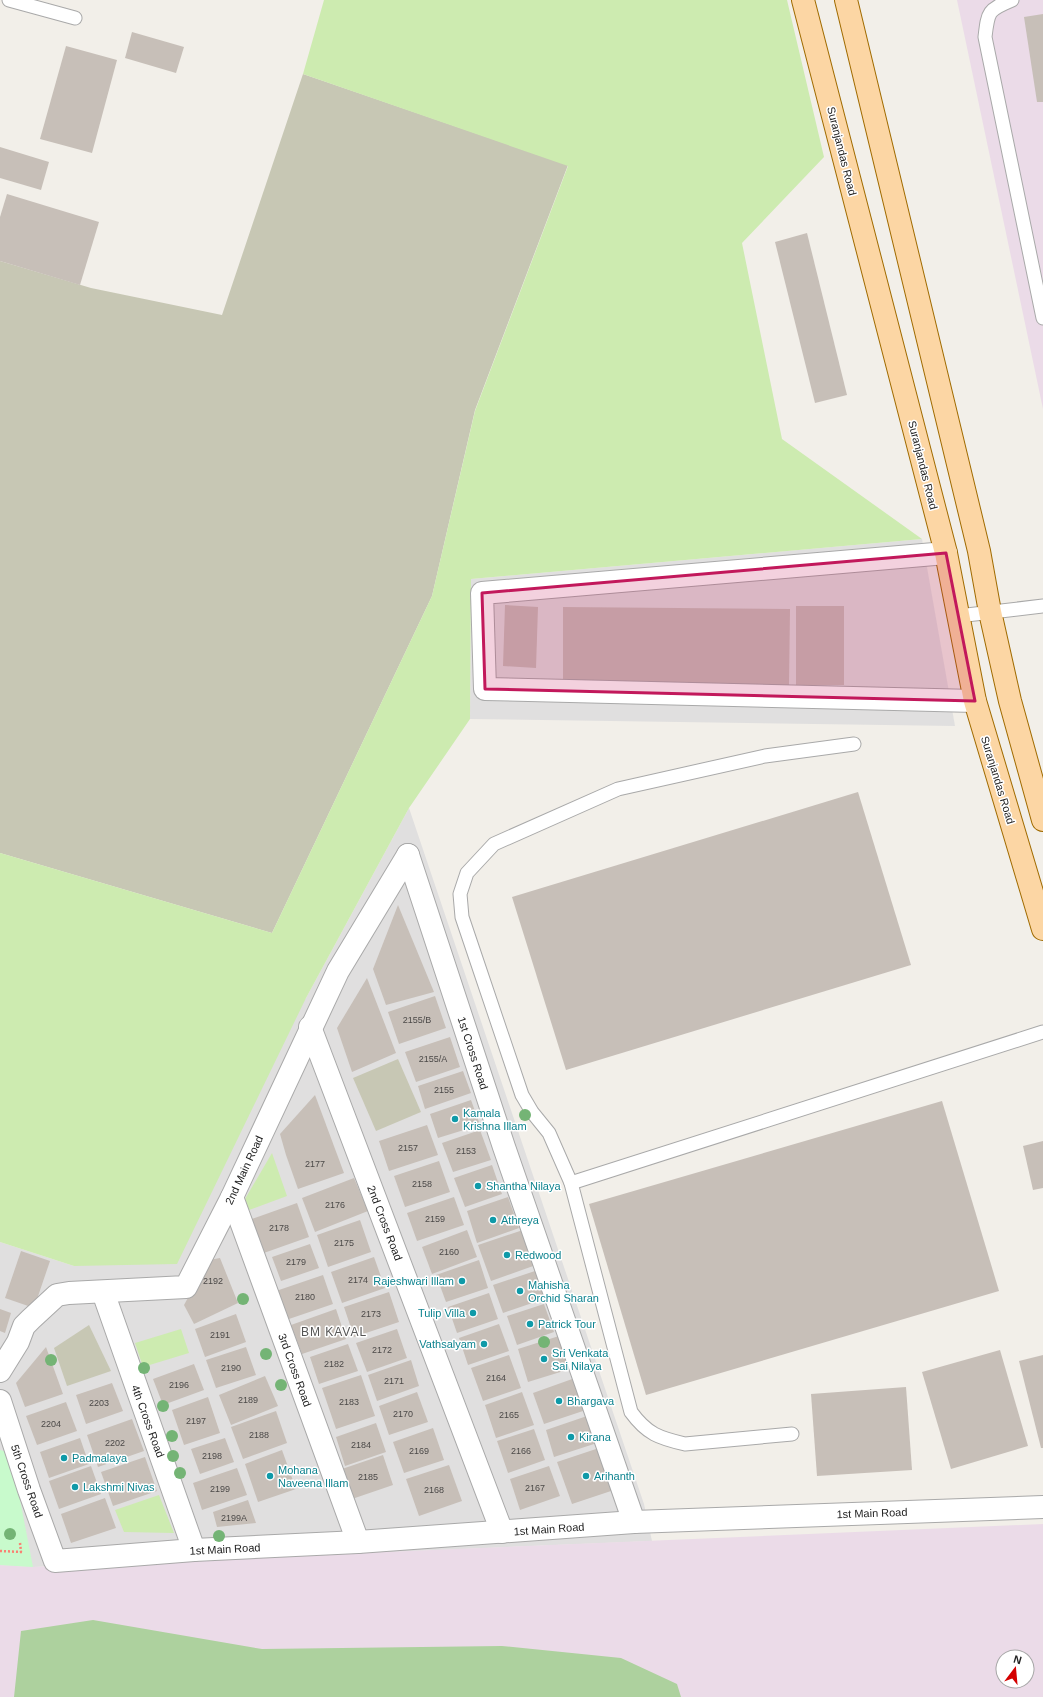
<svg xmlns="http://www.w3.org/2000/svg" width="1043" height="1697" font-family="Arial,sans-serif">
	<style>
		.residential { fill: #e0dfdf }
		.industrial { fill: #ebdbe8; fill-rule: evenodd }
		.construction { fill: #c7c7b4 }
		.grass { fill: #cdebb0 }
		.forest { fill: #add19e }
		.park { fill: #c8facc }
		.building { fill: #c7bfb8 }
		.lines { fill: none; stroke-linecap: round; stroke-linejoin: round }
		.lane-casing { stroke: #a9a9a9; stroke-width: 15 }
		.street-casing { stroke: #a9a9a9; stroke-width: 24 }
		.primary-casing { stroke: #a06b00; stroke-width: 24 }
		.path { stroke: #fa8072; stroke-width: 2.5; stroke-dasharray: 2 2; stroke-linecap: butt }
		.lane { stroke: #fff; stroke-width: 13 }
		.street { stroke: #fff; stroke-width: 22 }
		.primary { stroke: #fcd6a4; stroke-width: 22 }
		.tree { fill: #74b475 }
		.marked { fill: #c2185b; fill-opacity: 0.2; stroke: #c2185b; stroke-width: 3; stroke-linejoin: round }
		.culture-dot { fill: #0f9aa8; stroke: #fff; stroke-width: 1.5 }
		.labels { text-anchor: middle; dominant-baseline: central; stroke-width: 3; stroke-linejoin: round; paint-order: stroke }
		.number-label { font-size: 9px; fill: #4b4948 }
		.street-label { font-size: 11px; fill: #222; stroke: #fff }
		.culture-label { font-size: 11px; fill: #0d838f; stroke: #fff; text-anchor: start }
		.neighbourhood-label { font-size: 12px; letter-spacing: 1px; fill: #555; stroke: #fff }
	</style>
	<rect width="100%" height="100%" fill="#f2efe9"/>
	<g class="residential">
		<polygon points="922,539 955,726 470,719 471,579"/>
		<polygon points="409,808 644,1504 652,1541 33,1567 0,1565 0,1242 74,1266 306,998"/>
	</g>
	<g class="industrial">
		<polygon points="957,0 1043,0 1043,409"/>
		<path d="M1043 1524V1697H0V1565L33 1567ZM1003 1657H1027V1681H1003Z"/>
	</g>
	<g class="construction">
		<polygon points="303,74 568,165 475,410 432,596 272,933 0,853 0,261 91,288 222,315"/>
		<polygon points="398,1059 421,1112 376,1131 353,1078"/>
		<polygon points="89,1325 111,1371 67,1386 54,1348"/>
	</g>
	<g class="grass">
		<polygon points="324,0 787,0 824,157 742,243 782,439 922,539 471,579 470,719 409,808 306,998 177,1264 74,1266 0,1242 0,853 272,933 432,596 475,411 568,166 303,74"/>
		<polygon points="272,1153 287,1196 249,1210 245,1199"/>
		<polygon points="181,1329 189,1353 143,1367 135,1343"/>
		<polygon points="159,1495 174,1533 124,1532 115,1510"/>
	</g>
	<polygon class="forest" points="93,1620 262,1649 502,1646 621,1658 677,1684 681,1697 14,1697 21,1631"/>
	<polygon class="park" points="0,1450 11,1453 33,1567 0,1565"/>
	<g class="building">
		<polygon points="1043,14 1043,102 1037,102 1024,17"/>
		<polygon points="132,32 184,47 176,73 125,58"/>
		<polygon points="66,46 117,60 92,153 40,139"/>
		<polygon points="0,147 49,162 41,190 0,178"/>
		<polygon points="7,194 99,222 80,285 0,261 0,217"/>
		<polygon points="807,233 847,395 815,403 775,242"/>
		<polygon points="505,605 538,607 536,668 503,666"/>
		<rect x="796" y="606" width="48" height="79"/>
		<polygon points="563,607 790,609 789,685 563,684"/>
		<polygon points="858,792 911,965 566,1070 512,897"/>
		<polygon points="398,905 434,992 386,1005 373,969"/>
		<polygon points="367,978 396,1053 352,1072 337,1028"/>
		<polygon points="435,996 446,1028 399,1044 388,1012"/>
		<polygon points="450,1037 460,1067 416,1082 405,1052"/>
		<polygon points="463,1071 471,1093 425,1109 418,1086"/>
		<polygon points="315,1095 344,1173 298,1189 286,1155 280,1134"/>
		<polygon points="471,1100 480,1125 438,1138 430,1114"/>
		<polygon points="942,1101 999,1291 646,1395 589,1204"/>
		<polygon points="427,1125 438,1155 389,1171 379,1141"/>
		<polygon points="480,1130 491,1160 453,1172 442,1143"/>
		<polygon points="1043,1141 1043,1188 1033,1190 1023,1146"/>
		<polygon points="439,1161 450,1192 405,1207 394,1176"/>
		<polygon points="492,1165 502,1194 465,1207 454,1178"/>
		<polygon points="354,1178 368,1211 315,1232 302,1198"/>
		<polygon points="454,1197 464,1225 417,1241 407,1213"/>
		<polygon points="508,1197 519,1228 477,1243 467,1211"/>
		<polygon points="297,1203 309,1237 261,1254 249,1220"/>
		<polygon points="360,1220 371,1252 328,1267 317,1235"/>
		<polygon points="467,1230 477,1257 432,1274 422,1247"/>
		<polygon points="523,1230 536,1265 491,1281 478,1245"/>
		<polygon points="310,1244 319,1268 281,1281 272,1257"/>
		<polygon points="21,1251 50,1261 34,1308 5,1298"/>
		<polygon points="374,1257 385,1288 342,1303 331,1272"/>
		<polygon points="220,1258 238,1303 194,1324 184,1305 209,1260"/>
		<polygon points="479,1260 488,1288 446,1302 436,1275"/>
		<polygon points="538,1270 547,1298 503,1313 493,1285"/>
		<polygon points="323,1275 333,1304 286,1320 276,1291"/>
		<polygon points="389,1292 399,1322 354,1337 344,1307"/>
		<polygon points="489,1293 498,1319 457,1333 448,1307"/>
		<polygon points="544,1304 554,1332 517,1345 507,1316"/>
		<polygon points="0,1309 11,1313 5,1333 0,1331"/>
		<polygon points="336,1309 346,1339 302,1354 291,1325"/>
		<polygon points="236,1314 246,1342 205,1357 195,1329"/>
		<polygon points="499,1324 509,1351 468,1365 459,1338"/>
		<polygon points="397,1329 407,1358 367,1372 356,1343"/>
		<polygon points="559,1336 570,1369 528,1382 518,1349"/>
		<polygon points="348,1344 358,1371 319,1384 310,1357"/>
		<polygon points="46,1347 63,1394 25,1407 16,1383"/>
		<polygon points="246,1347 256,1375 216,1388 206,1360"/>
		<polygon points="1000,1350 1028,1446 951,1469 922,1372"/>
		<polygon points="509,1355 521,1388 483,1401 471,1368"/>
		<polygon points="1043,1355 1043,1448 1041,1448 1019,1361"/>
		<polygon points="411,1360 419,1386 377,1401 368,1375"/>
		<polygon points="194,1364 204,1390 163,1405 153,1379"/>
		<polygon points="361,1375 375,1416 336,1429 322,1388"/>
		<polygon points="265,1376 278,1406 231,1425 219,1395"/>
		<polygon points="575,1378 586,1410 544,1424 533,1393"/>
		<polygon points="112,1383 123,1411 86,1424 76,1395"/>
		<polygon points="906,1387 912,1470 817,1476 811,1394"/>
		<polygon points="417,1392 428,1422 389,1435 379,1406"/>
		<polygon points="522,1392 534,1425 496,1438 485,1405"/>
		<polygon points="208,1397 220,1433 184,1445 172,1410"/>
		<polygon points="66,1402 77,1431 37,1445 26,1416"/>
		<polygon points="276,1411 287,1443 243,1459 231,1427"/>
		<polygon points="587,1416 597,1443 554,1457 546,1430"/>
		<polygon points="132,1419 144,1451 98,1467 87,1435"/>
		<polygon points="376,1423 386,1452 345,1466 336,1437"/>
		<polygon points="433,1428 444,1460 404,1473 393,1442"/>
		<polygon points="534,1429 545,1460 508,1473 497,1441"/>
		<polygon points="80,1438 89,1464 49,1478 40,1452"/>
		<polygon points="225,1438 234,1462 200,1474 191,1449"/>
		<polygon points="599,1448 614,1490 572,1504 557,1462"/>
		<polygon points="282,1450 296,1489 258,1502 245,1464"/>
		<polygon points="383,1455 393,1485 352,1499 342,1469"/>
		<polygon points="145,1457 157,1491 113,1506 101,1472"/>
		<polygon points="449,1465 462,1501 419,1516 406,1479"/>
		<polygon points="91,1466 101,1494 59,1509 49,1481"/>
		<polygon points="549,1466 560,1496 520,1510 510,1479"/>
		<polygon points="237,1468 247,1495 202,1510 193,1483"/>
		<polygon points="105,1498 116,1528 71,1543 61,1514"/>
		<polygon points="248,1500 256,1523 217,1527 213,1512"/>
	</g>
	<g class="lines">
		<g class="lane-casing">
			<g id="lane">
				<polyline points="9,0 75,18"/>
				<path d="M1012 0C988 10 988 11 985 37L1043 318"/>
				<polyline points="958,616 1043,606"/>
				<polyline points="571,1183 1043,1032"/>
				<path d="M792 1434 685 1444C659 1438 647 1434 631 1412L571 1183 549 1133 532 1112 522 1095 462 917 460 894 467 873 494 844 618 789 765 756 854 744"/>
			</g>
		</g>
		<g class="street-casing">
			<g id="street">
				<polyline points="946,553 482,593 485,689 975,701"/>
				<polyline points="408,855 504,1147 634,1522"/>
				<polyline points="310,1027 502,1532"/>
				<polyline points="232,1197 358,1542"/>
				<polyline points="103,1292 194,1550"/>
				<polyline points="0,1371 18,1342 24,1326 31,1319 57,1295 69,1293 186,1287 232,1197 338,971 408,855"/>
				<polyline points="0,1401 29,1490 55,1561 194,1550 358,1542 634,1522 1043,1507"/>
			</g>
		</g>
		<g class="primary-casing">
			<g id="primary">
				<polyline points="803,0 946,553 975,701 1043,929"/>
				<polyline points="846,0 979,551 990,612 1010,701 1043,820"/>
			</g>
		</g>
		<g class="path">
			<polyline points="20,1543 21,1552"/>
			<polyline points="0,1551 22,1552"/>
		</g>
		<use href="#lane" class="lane"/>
		<use href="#street" class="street"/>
		<use href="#primary" class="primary"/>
	</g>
	<g class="tree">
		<circle cx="525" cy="1115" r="6"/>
		<circle cx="243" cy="1299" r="6"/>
		<circle cx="544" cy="1342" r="6"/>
		<circle cx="266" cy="1354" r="6"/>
		<circle cx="51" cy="1360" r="6"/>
		<circle cx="144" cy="1368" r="6"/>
		<circle cx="281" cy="1385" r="6"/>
		<circle cx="163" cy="1406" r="6"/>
		<circle cx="172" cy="1436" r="6"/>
		<circle cx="173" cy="1456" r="6"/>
		<circle cx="180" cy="1473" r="6"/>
		<circle cx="10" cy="1534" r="6"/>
		<circle cx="219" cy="1536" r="6"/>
	</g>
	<path class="marked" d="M946 553 975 701 485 689 482 593Z"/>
	<g class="culture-dot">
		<circle cx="455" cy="1119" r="4"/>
		<circle cx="478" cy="1186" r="4"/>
		<circle cx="493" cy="1220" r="4"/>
		<circle cx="507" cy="1255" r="4"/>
		<circle cx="462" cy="1281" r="4"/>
		<circle cx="520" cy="1291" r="4"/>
		<circle cx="473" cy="1313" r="4"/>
		<circle cx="530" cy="1324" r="4"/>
		<circle cx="484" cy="1344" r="4"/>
		<circle cx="544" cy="1359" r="4"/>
		<circle cx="559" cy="1401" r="4"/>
		<circle cx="571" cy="1437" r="4"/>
		<circle cx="64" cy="1458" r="4"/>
		<circle cx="270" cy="1476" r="4"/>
		<circle cx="586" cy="1476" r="4"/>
		<circle cx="75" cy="1487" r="4"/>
	</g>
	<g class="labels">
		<g class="number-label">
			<text x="417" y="1020">2155/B</text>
			<text x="433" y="1059">2155/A</text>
			<text x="444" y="1090">2155</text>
			<text x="408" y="1148">2157</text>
			<text x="466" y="1151">2153</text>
			<text x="315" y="1164">2177</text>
			<text x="422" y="1184">2158</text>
			<text x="335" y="1205">2176</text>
			<text x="435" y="1219">2159</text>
			<text x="279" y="1228">2178</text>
			<text x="344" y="1243">2175</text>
			<text x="449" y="1252">2160</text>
			<text x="296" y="1262">2179</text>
			<text x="358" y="1280">2174</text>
			<text x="213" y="1281">2192</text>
			<text x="305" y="1297">2180</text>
			<text x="371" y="1314">2173</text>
			<text x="220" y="1335">2191</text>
			<text x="382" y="1350">2172</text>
			<text x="334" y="1364">2182</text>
			<text x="231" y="1368">2190</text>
			<text x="496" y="1378">2164</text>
			<text x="394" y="1381">2171</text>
			<text x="179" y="1385">2196</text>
			<text x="248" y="1400">2189</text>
			<text x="349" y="1402">2183</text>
			<text x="99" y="1403">2203</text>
			<text x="403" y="1414">2170</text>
			<text x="509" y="1415">2165</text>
			<text x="196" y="1421">2197</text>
			<text x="51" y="1424">2204</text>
			<text x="259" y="1435">2188</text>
			<text x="115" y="1443">2202</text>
			<text x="361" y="1445">2184</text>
			<text x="419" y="1451">2169</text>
			<text x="521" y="1451">2166</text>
			<text x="212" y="1456">2198</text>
			<text x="368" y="1477">2185</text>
			<text x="535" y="1488">2167</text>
			<text x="220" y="1489">2199</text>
			<text x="434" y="1490">2168</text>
			<text x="234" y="1518">2199A</text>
		</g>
		<g class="street-label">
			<text transform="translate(842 151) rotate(76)">Suranjandas Road</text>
			<text transform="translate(923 465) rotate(76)">Suranjandas Road</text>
			<text transform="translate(998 780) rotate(73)">Suranjandas Road</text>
			<text transform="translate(473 1053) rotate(72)">1st Cross Road</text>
			<text transform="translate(244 1170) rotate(-65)">2nd Main Road</text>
			<text transform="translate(385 1223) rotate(69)">2nd Cross Road</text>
			<text transform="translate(295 1370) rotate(70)">3rd Cross Road</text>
			<text transform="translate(148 1421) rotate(70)">4th Cross Road</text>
			<text transform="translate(27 1481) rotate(71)">5th Cross Road</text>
			<text transform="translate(872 1513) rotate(-2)">1st Main Road</text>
			<text transform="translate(549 1529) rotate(-4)">1st Main Road</text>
			<text transform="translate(225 1549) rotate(-3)">1st Main Road</text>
		</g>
		<g class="culture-label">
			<text x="463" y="1113">Kamala<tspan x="463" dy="13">Krishna Illam</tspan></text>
			<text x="486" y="1186">Shantha Nilaya</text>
			<text x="501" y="1220">Athreya</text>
			<text x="515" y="1255">Redwood</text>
			<text x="454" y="1281" text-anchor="end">Rajeshwari Illam</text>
			<text x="528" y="1285">Mahisha<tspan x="528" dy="13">Orchid Sharan</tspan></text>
			<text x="465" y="1313" text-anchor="end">Tulip Villa</text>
			<text x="538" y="1324">Patrick Tour</text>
			<text x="476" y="1344" text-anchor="end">Vathsalyam</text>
			<text x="552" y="1353">Sri Venkata<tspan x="552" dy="13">Sai Nilaya</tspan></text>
			<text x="567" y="1401">Bhargava</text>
			<text x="579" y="1437">Kirana</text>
			<text x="72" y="1458">Padmalaya</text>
			<text x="278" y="1470">Mohana<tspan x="278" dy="13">Naveena Illam</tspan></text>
			<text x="594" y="1476">Arihanth</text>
			<text x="83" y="1487">Lakshmi Nivas</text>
		</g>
		<g class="neighbourhood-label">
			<text x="334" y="1332">BM KAVAL</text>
		</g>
	</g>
	<g transform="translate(1015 1669) rotate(16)"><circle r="19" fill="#ffffff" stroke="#a7a7a7"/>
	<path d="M0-3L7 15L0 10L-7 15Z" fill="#d40000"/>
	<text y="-6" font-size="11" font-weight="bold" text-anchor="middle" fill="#222222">N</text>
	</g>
</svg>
